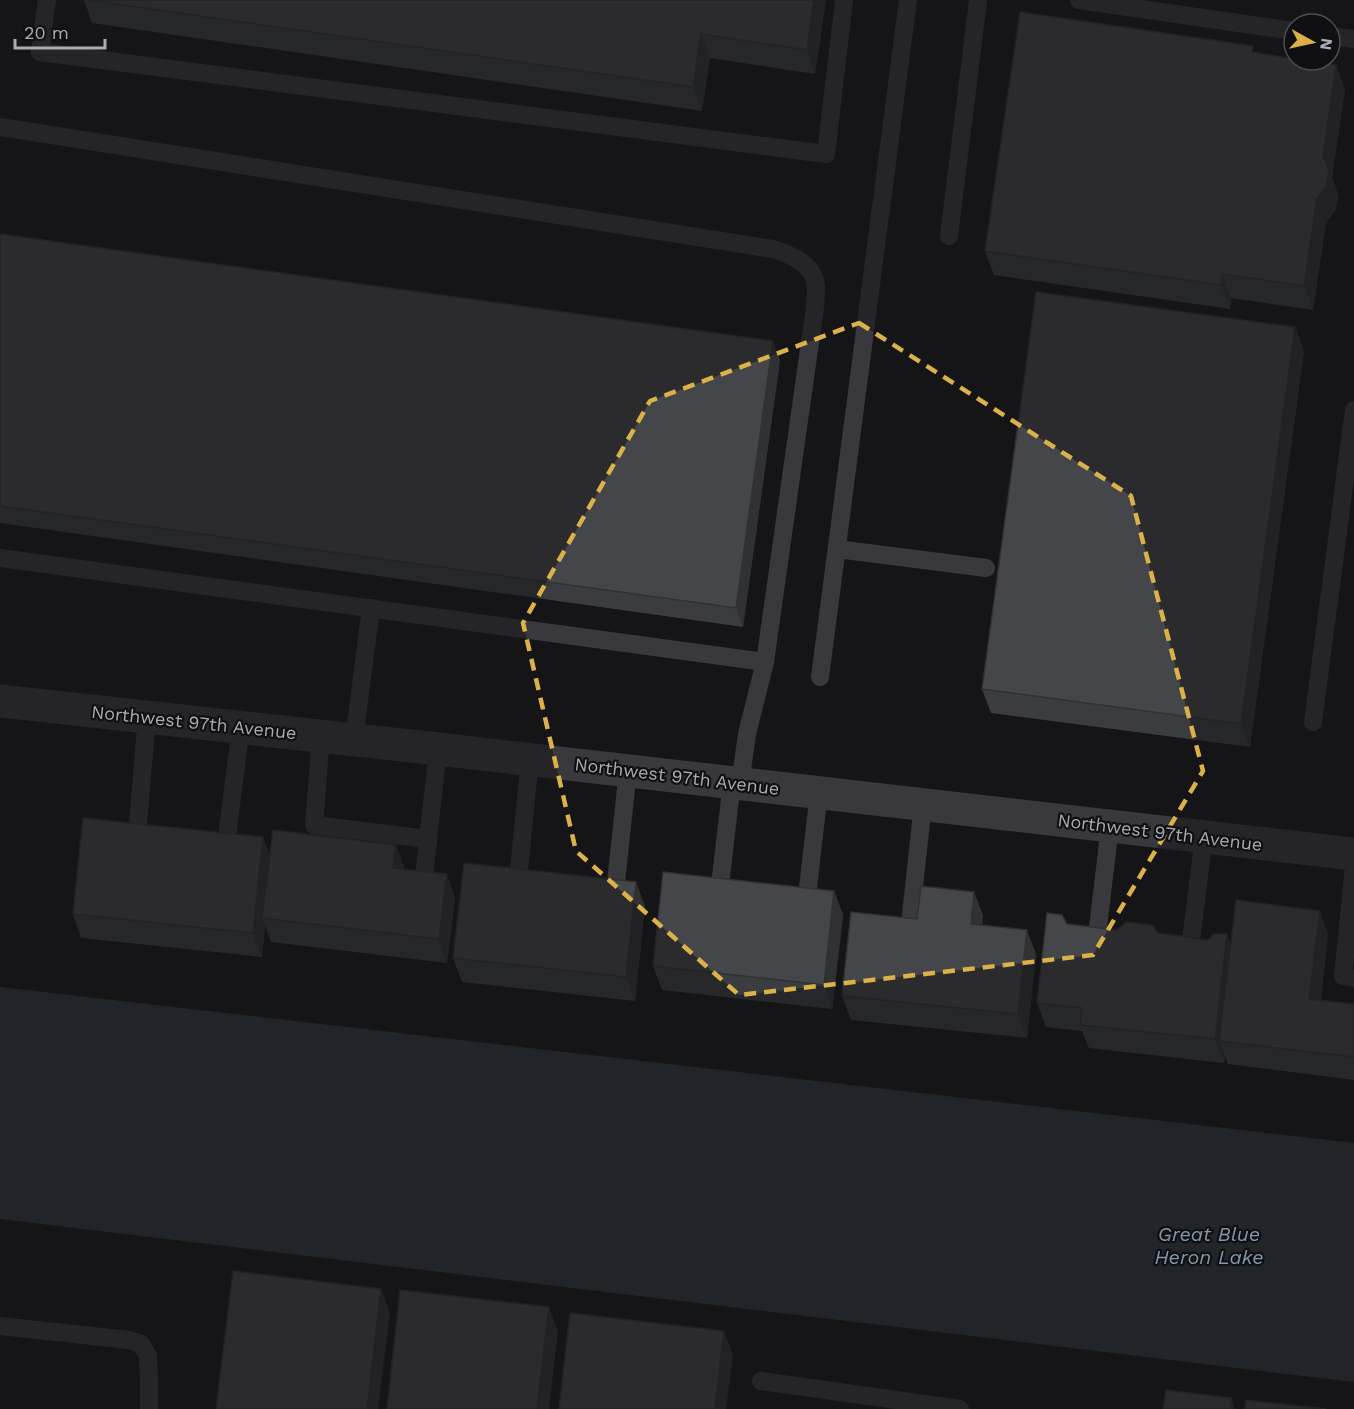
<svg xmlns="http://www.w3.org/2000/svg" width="1354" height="1409" font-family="'Work Sans',sans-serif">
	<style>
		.water { fill: #30373e }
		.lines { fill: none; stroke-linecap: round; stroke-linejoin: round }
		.service { stroke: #39393d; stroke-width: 18 }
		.tertiary { stroke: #39393d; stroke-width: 33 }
		.wall { fill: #3b3c3f }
		.shaded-wall { fill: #303133 }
		.building { fill: #454649; stroke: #303133; stroke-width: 1.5 }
		.marked { fill: none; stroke: #dbb249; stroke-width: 4.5; stroke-dasharray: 12 8; stroke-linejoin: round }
		.labels { text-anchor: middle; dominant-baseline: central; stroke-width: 4.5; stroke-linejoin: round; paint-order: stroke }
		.street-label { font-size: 18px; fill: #a9acb5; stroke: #101012 }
		.water-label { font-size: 20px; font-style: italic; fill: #8497ac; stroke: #101012 }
	</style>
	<rect width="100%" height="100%" fill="#151517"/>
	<polygon class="water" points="0,987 1354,1143 1354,1382 0,1219"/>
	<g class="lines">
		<g class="service">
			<polyline points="47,0 40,52 826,154 844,0"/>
			<polyline points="1079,0 1294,31"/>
			<polyline points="1330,36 1354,39"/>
			<path d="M0 127 773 249C792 255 815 264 816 288 816 294 815 301 815 307L765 662 747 734 740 784"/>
			<polyline points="949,236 978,0"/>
			<polyline points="837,549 986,568"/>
			<polyline points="0,558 765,662"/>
			<polyline points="820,677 908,0"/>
			<polyline points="1313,722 1354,410"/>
			<polyline points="321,736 314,825 428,839"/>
			<polyline points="354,740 371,608"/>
			<polyline points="137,835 147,717"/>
			<polyline points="226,845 241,727"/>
			<polyline points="1354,867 1343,976 1354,978"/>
			<polyline points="518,880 530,759"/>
			<polyline points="423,885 438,749"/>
			<polyline points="720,885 732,782"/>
			<polyline points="615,892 628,770"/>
			<polyline points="807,896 819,792"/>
			<polyline points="910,924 923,804"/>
			<polyline points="1097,936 1110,826"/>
			<polyline points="1191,941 1204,836"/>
			<polyline points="0,1326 129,1340 141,1344 148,1356 149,1380 149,1409"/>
			<polyline points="761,1381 960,1409"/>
		</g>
		<polyline class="tertiary" points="0,701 438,749 1354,854"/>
	</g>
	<g class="wall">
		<polygon points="84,0 826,0 815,74 710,58 702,111 92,23"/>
		<polygon points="1256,53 1345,89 1332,177 1336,188 1338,198 1335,211 1326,222 1313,310 1231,298 1230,309 994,275 985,251"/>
		<polygon points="0,234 780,360 743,627 0,523"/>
		<polygon points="1304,351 1250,747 991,713 982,689"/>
		<polygon points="270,855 405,869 455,898 447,963 271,942 265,926 262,957 81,938 73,914"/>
		<polygon points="834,891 843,915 832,1009 662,990 653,966"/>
		<polygon points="974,892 983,916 982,925 1036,954 1027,1038 851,1020 842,996 917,919"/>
		<polygon points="645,906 635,1001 462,982 453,958"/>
		<polygon points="1067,924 1117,930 1158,933 1208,940 1227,934 1231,945 1328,934 1321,1000 1354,1004 1354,1080 1228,1064 1225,1056 1224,1063 1089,1048 1082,1031 1046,1027 1037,1003"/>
	</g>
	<g class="shaded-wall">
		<polygon points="814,0 826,0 815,74 807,50"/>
		<polygon points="701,34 710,58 702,111 693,87"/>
		<polygon points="1336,65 1345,89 1332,177 1336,188 1338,198 1335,211 1326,222 1313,310 1304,286"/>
		<polygon points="1222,274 1231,298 1230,309 1221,285"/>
		<polygon points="1295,327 1304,351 1250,747 1241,724"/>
		<polygon points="773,341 780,360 743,627 736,608"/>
		<polygon points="263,837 272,860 262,918 265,926 262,957 253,933"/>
		<polygon points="396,845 405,869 393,868"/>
		<polygon points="447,874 455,898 447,963 439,939"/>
		<polygon points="636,882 645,906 635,1001 626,977"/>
		<polygon points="834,891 843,915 832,1009 824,985"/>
		<polygon points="974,892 983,916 980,948 971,924"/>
		<polygon points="1320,911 1328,934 1318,1023 1309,999"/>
		<polygon points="1027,930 1036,954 1027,1038 1018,1014"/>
		<polygon points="1227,934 1235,958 1219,1041 1225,1056 1224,1063 1215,1039"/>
		<polygon points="381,1289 390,1313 378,1409 367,1409"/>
		<polygon points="549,1307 558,1331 549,1409 537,1409"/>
		<polygon points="724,1331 733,1355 726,1409 715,1409"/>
		<polygon points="1231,1398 1235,1409 1230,1409"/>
	</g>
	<g class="building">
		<polygon points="90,0 814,0 807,50 701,34 693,87"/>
		<polygon points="1020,12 1253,46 1252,52 1294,59 1294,60 1304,60 1336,65 1323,156 1327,164 1329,174 1326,187 1317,198 1304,286 1222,274 1221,285 985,251"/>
		<polygon points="0,234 773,341 736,608 0,506"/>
		<polygon points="1036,292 1295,327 1241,724 982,689"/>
		<polygon points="83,818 263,837 253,933 73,914"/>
		<polygon points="273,830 396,845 393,868 447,874 439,939 262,918"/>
		<polygon points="464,863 636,882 626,977 453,958"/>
		<polygon points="663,872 834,891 824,985 653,966"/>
		<polygon points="921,886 974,892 971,924 1027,930 1018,1014 842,996 851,912 917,919"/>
		<polygon points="1236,900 1320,911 1309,999 1354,1004 1354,1057 1219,1041"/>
		<polygon points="1047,913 1062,915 1067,924 1117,930 1126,922 1152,925 1158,933 1208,940 1214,934 1227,934 1215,1039 1080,1025 1082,1008 1037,1003"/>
		<polygon points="233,1271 381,1289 367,1409 216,1409"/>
		<polygon points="400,1290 549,1307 537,1409 387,1409"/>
		<polygon points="570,1313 724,1331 715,1409 559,1409"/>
		<polygon points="1166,1390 1231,1398 1230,1409 1163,1409"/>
		<polygon points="1246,1400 1326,1409 1245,1409"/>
	</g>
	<path d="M0 0H1354V1409H0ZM859 323 1131 496 1203 771 1093 955 739 995 576 851 523 623 650 401Z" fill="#151517" fill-opacity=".55" fill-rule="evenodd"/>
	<path class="marked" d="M859 323 1131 496 1203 771 1093 955 739 995 576 851 523 623 650 401Z"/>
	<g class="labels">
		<g class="street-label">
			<text transform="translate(194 722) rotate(6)">Northwest 97th Avenue</text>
			<text transform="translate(677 776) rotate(7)">Northwest 97th Avenue</text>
			<text transform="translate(1160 832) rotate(7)">Northwest 97th Avenue</text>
		</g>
		<g class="water-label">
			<text x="1209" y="1234">Great Blue<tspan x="1209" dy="23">Heron Lake</tspan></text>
		</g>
	</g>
	<g transform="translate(1312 42) rotate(98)"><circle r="28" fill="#101012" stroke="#4d4e53" stroke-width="1.5"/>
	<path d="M0-4.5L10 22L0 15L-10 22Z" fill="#dbb249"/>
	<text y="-9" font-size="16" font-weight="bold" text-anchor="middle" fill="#a9acb5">N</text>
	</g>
	<path d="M15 39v9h90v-9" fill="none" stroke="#a9acb5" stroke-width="3"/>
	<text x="24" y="39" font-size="18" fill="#a9acb5" stroke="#101012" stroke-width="4.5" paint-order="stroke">20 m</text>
</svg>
